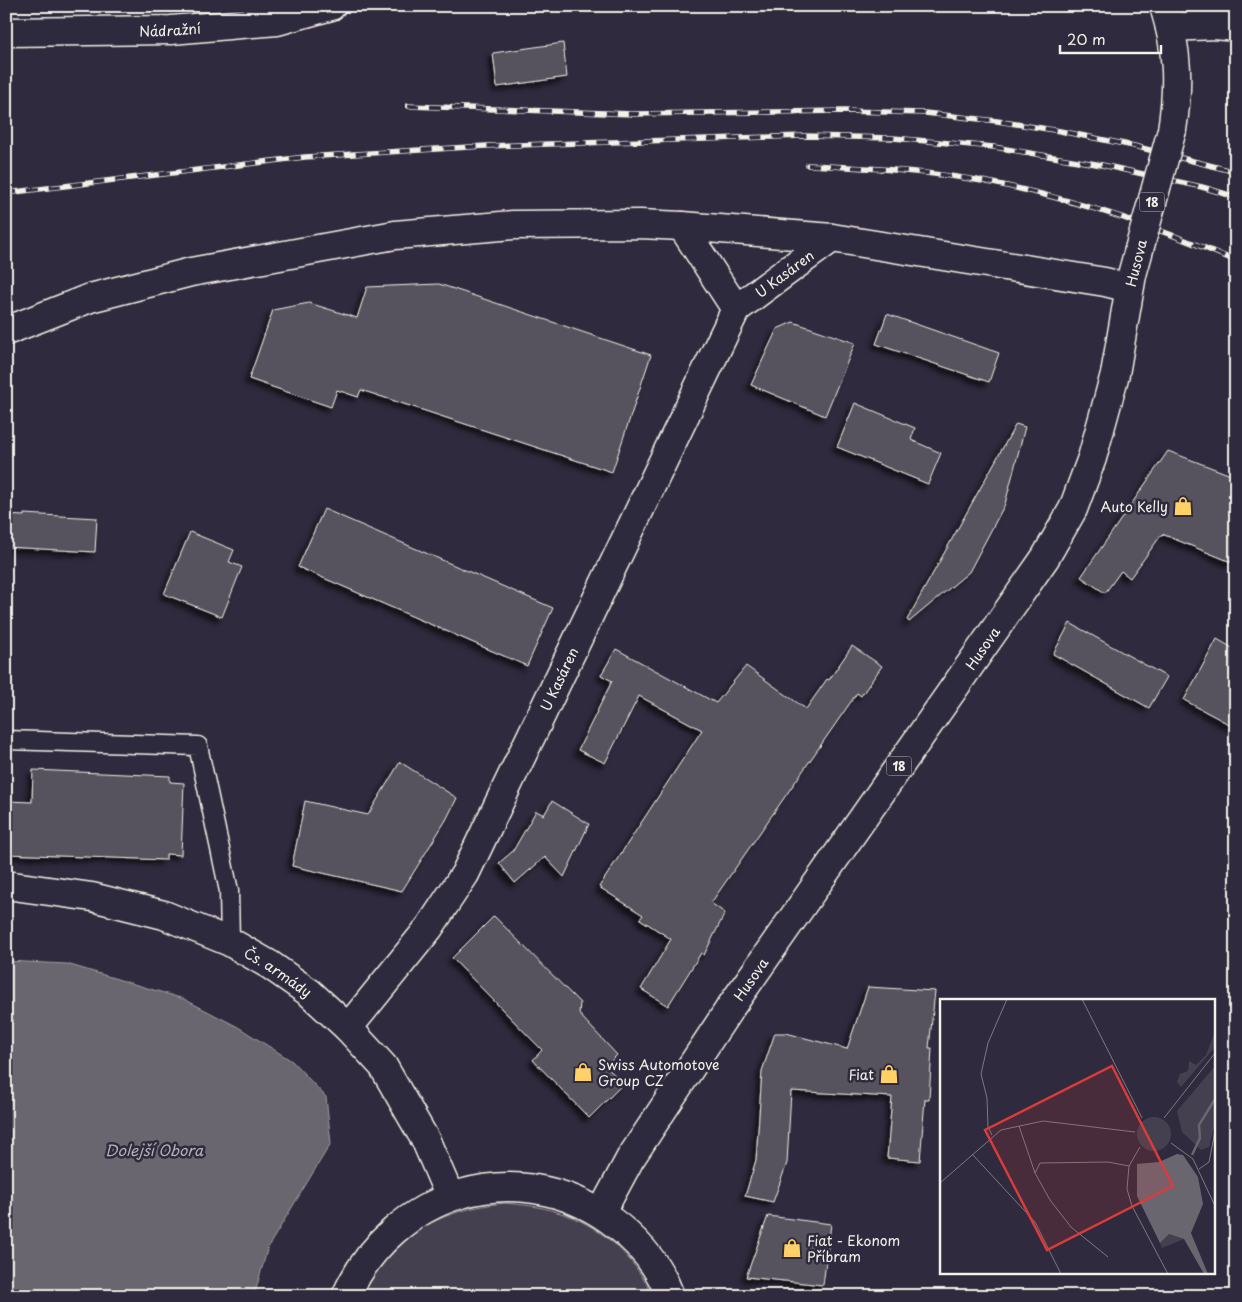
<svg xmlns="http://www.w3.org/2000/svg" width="1242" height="1302" font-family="'Playpen Sans',sans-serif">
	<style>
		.green { fill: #454050; stroke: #9c989c }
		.water { fill: #6a6670; stroke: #a19ea0 }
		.building { fill: #56525f; stroke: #f4f1e8; filter: url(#shadow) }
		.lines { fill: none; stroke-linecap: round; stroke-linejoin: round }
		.service-casing { stroke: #f4f1e8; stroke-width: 21 }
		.minor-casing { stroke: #f4f1e8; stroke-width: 31 }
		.tertiary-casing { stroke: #f4f1e8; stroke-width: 31 }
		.primary-casing { stroke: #f4f1e8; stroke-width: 31 }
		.service { stroke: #2f2a3d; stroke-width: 18 }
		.minor { stroke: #2f2a3d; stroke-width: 28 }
		.tertiary { stroke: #2f2a3d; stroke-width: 28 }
		.primary { stroke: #2f2a3d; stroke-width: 28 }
		.rail-casing { stroke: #f4f1e8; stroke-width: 5.5 }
		.rail { stroke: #2f2a3d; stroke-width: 4; stroke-dasharray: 11; stroke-linecap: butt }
		.primary-bridge-casing { stroke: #f4f1e8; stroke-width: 31; stroke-linecap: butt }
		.primary-bridge { stroke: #2f2a3d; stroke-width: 28 }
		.labels { text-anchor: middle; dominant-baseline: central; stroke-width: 5; stroke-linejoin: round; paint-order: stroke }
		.shield { fill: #2f2a3d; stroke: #b9b5b5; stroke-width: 1 }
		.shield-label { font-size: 12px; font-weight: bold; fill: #f4f1e8 }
		.street-label { font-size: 14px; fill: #f4f1e8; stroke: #2f2a3d }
		.poi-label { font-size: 14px; fill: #f4f1e8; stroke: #2f2a3d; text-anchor: end }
		.water-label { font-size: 15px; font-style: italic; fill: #b6b2b2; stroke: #2f2a3d }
		.inset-river { fill: none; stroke: #6a6670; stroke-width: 2.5 }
		.inset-road { fill: none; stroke: #7e7a81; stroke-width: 1 }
		.view { fill: #d93c3b; fill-opacity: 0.15; stroke: #d93c3b; stroke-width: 2.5 }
		.inset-edge { fill: none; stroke: #f4f1e8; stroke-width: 2.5 }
	</style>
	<defs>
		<filter id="shadow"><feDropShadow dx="-4.5" dy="4.5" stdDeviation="2.5" flood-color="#0009"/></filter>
	</defs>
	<rect width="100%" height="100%" fill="#2f2a3d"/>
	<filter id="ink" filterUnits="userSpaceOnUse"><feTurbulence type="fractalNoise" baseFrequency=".02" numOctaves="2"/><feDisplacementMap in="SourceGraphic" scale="10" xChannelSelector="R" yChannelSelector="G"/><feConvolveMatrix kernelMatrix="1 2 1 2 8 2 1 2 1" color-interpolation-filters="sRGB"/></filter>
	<g filter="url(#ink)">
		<path class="green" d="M505 1203C523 1205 540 1206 557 1212 598 1223 636 1257 652 1296H363C378 1260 415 1226 452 1214 469 1208 486 1205 505 1203Z"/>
		<polygon class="water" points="6,961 67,964 184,999 238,1027 292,1061 326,1097 331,1143 268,1247 254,1296 6,1296"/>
		<g class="building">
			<polygon points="563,43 567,77 497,87 493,53"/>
			<polygon points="439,284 651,355 612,472 361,390 358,397 337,390 331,407 249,379 273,310 309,303 357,318 367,287"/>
			<polygon points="887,314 999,353 989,382 876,344"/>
			<polygon points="793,322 855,343 825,416 751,385 777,329"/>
			<polygon points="855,403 915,428 911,440 941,453 928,484 837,447"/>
			<polygon points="1016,424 1025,427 1005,504 969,572 909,622 907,620"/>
			<polygon points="1168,451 1236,477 1236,564 1162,534 1130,578 1121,571 1105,593 1081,577"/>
			<polygon points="324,509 553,608 527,666 298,567"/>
			<polygon points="24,514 97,518 95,552 6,547 6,515 24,516"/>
			<polygon points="190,532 234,550 229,562 242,567 222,617 164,594"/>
			<polygon points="1070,623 1167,677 1149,708 1053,654"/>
			<polygon points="1217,639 1236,650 1236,728 1184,700"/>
			<polygon points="852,646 882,666 861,696 857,693 711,903 725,913 704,955 701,953 668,1006 641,989 671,939 640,919 643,915 599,887 702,730 639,696 605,763 578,750 612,681 601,675 616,649 716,703 746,666 806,709 827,679 829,680"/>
			<polygon points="400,762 457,798 446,820 402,891 292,866 305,801 368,815"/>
			<polygon points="33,770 170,776 170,782 184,783 181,855 166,854 166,860 6,854 6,801 32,802"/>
			<polygon points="552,801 589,824 564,877 545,857 515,883 499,863 513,851 536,811 544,815"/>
			<polygon points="494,916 580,1003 579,1014 617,1055 606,1066 623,1084 589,1118 533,1060 542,1050 452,958"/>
			<polygon points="868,987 935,991 929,1048 932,1048 929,1099 925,1099 920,1161 887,1158 892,1097 791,1091 787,1163 773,1202 745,1196 756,1160 762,1071 775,1033 786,1033 847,1049"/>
			<polygon points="768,1216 831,1224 823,1285 746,1277"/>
		</g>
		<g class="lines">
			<g class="service-casing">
				<polyline id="service" points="6,740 198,746 229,891 230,942"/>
			</g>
			<g class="minor-casing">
				<g id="minor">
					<polyline points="1170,27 1215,25 1236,27"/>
					<path id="s1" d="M6 32 171 30 277 21 331 6"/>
					<path id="s2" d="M736 309 832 238"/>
					<polyline points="6,331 90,298 191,272 395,235 513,225 640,224 682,226 832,238 1105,282 1129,288"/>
					<path id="s3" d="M348 1028 429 928 465 874 736 309 682 226"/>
				</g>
			</g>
			<g class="tertiary-casing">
				<g id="tertiary">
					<path id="s4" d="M6 885 92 897 164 915 230 942 270 965 310 993 348 1028 383 1066 426 1141 450 1197"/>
				</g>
			</g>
			<g class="primary-casing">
				<g id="primary">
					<path d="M1164 6C1178 51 1179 84 1172 130"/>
					<path id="s5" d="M601 1213 630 1159 728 1011 1045 558 1073 509 1092 458 1115 374 1132 275"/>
					<path d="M346 1296C392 1193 516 1153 610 1220 636 1239 659 1265 670 1296"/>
				</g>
			</g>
			<use href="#service" class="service"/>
			<use href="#minor" class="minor"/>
			<use href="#tertiary" class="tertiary"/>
			<use href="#primary" class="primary"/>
			<g class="rail-casing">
				<g id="rail">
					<polyline points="408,106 633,114 845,111 925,113 997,121 1060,131 1134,146 1236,172"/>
					<path d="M808 165C870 168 933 171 993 183 1077 200 1158 227 1236 261"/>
					<polyline points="6,193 305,157 486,146 805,136 893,138 994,147 1102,165 1202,187 1236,197"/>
				</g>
			</g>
			<use href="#rail" class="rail"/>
			<g class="primary-bridge-casing">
				<polyline id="primary-bridge" points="1132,275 1172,130"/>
			</g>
			<use href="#primary-bridge" class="primary-bridge"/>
		</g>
	</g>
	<defs>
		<g id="shop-bare" transform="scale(1.5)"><path d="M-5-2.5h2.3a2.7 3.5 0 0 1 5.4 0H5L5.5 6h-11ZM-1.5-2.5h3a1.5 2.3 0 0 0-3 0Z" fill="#ffd166" stroke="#2f2a3d" stroke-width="2.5" paint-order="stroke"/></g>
	</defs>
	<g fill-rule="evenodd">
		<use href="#shop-bare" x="1183" y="506"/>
		<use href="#shop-bare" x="583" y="1072"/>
		<use href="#shop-bare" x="889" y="1074"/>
		<use href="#shop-bare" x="792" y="1248"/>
	</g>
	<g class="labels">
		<g class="shield">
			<rect x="1139.5" y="192.5" width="25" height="19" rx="4"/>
			<rect x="886.5" y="756.5" width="25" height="19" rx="4"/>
		</g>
		<g class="shield-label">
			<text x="1152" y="202">18</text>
			<text x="899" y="766">18</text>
		</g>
		<g class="street-label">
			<text stroke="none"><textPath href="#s1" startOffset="164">Nádražní</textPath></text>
			<text transform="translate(1136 263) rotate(-76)">Husova</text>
			<text stroke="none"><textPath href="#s2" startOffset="60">U Kasáren</textPath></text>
			<text stroke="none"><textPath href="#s5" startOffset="682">Husova</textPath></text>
			<text stroke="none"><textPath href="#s3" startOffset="410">U Kasáren</textPath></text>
			<text stroke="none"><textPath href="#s4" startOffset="289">Čs. armády</textPath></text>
			<text stroke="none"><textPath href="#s5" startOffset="278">Husova</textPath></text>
		</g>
		<g class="poi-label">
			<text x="1168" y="506">Auto Kelly</text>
			<text x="598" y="1064" text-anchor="start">Swiss Automotove<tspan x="598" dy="16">Group CZ</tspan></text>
			<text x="874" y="1074">Fiat</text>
			<text x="807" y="1240" text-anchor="start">Fiat - Ekonom<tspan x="807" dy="16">Příbram</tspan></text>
		</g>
		<g class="water-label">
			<text x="154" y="1149">Dolejší Obora</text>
		</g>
	</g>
	<g transform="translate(940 999)">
		<rect width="275" height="275" fill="#2f2a3d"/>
		<path d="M275 32V48L241 88 237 83 240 75 248 72 249 62 256 66 266 56ZM275 67V124L269 148 261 151 242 133 237 112ZM197 135a17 17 0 1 1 34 0a17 17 0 1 1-34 0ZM229 235 244 240 222 249 220 244Z" fill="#454050"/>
		<path d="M237 155 243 156 258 178 263 205 251 234 268 275H264L244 240 229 235 220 244 197 197V165L219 163Z" fill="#6a6670"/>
		<path class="inset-river" d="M252 156 260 139 259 126 275 100"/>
		<path class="inset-road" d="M142 0 202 119M224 119 275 54M79 127 95 174 110 201 131 228 168 258M52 136 48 128 47 99 41 75 48 44 67 0M231 144 253 160 275 207M200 148 189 167 187 190 192 207 228 275M32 155 95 223 121 275M259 170 269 163 275 132M95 174 100 164 168 163 189 167M0 184 61 131 103 122 195 133"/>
		<path class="view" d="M172 67 233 187 107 251 45 131Z"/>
		<rect width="275" height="275" class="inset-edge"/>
	</g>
	<rect width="1242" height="1302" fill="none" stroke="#2f2a3d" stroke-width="25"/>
	<rect x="12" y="12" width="1217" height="1277" fill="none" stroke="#f4f1e8" stroke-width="2" filter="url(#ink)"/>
	<path d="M1060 45v8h101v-8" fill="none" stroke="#f4f1e8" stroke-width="2.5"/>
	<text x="1067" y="45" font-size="15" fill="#f4f1e8" stroke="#2f2a3d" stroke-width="4" paint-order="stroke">20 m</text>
</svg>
